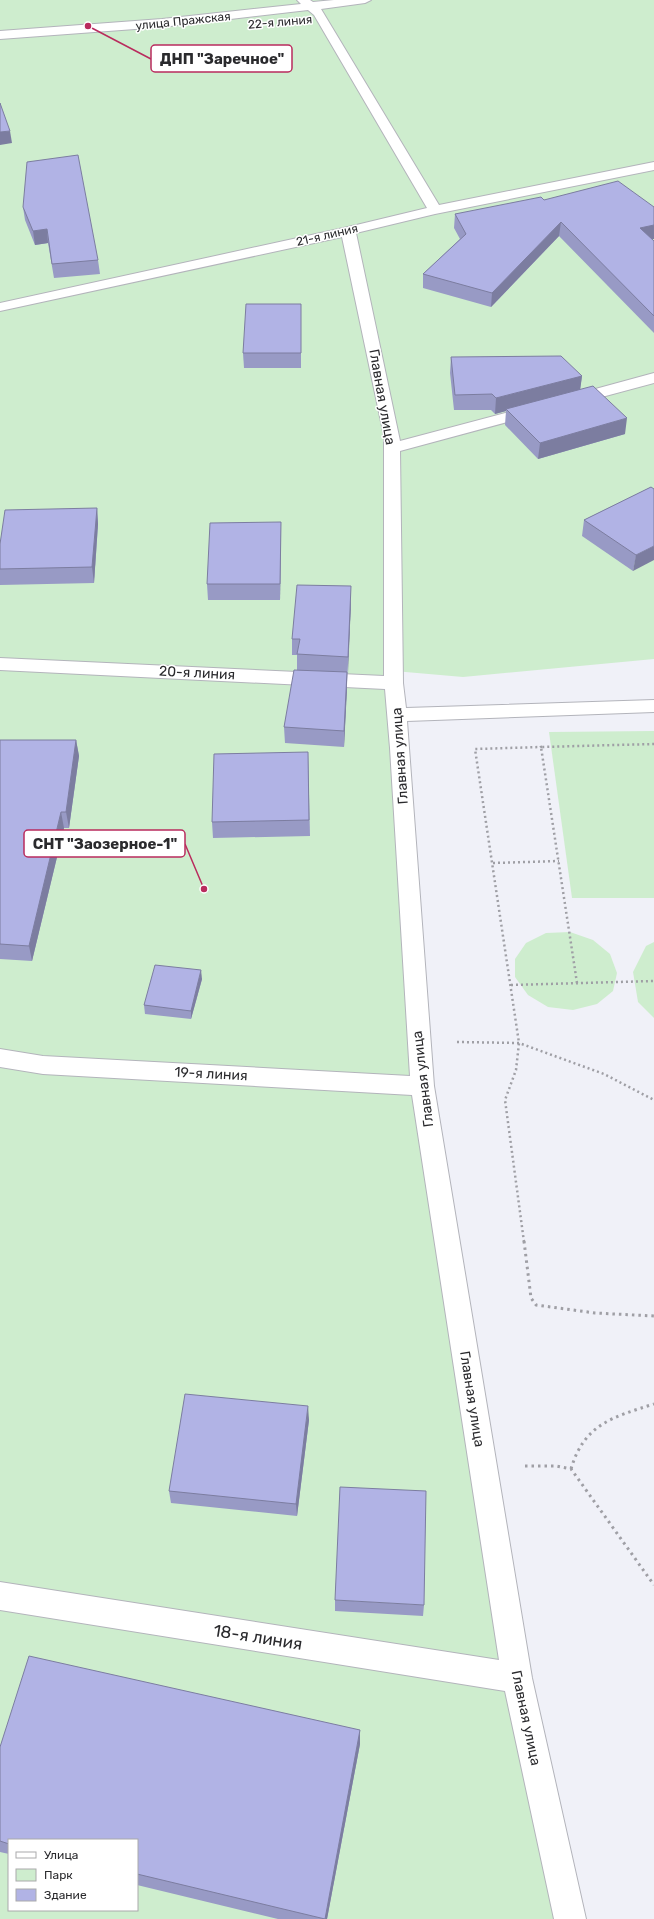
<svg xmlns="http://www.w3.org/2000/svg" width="654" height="1919" font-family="Rubik,sans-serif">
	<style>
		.green { fill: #ceedce; fill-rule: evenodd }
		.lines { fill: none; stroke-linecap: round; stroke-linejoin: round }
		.minor-casing { stroke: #b3b4bb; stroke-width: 2 }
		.path-far1 { stroke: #9f9fa5; stroke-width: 2.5; stroke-dasharray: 2 3; stroke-linecap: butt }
		.path { stroke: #9f9fa5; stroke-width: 3; stroke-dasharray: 2.5 4; stroke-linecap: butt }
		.minor { fill: #fff; fill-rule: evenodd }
		.wall { fill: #989ac5 }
		.shaded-wall { fill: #7c7da0 }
		.building { fill: #b1b3e5; stroke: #7c7da0 }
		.labels { text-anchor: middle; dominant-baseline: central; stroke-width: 3; stroke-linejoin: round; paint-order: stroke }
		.far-street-label { font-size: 12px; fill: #2a2a2d; stroke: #fff }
		.street-label { font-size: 14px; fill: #2a2a2d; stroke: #fff }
		.near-street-label { font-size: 17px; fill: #2a2a2d; stroke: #fff }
		.leader { fill: none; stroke: #b92b5d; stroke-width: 1.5 }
		.callout-dot { fill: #b92b5d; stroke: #fff; stroke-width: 1.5 }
		.callout { fill: #fff; stroke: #b92b5d; stroke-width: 1.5 }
		.callout-label { font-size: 15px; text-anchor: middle; font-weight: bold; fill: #2a2a2d }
	</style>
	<rect width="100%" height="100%" fill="#f0f1f8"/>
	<g class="green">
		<path d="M0 0H654V659L463 677 394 671 417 1031 570 1919H0ZM9 1840H137V1910H9Z"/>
		<polygon points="654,731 654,898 572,898 549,732"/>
		<polygon points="570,932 593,940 610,954 617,973 613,991 597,1004 573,1010 548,1007 528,995 515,977 515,959 526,943 546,933"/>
		<polygon points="654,942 654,1018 638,1002 633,972 646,946"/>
	</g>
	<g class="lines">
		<g class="minor-casing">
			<g id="minor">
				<polygon points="297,0 310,0 313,2 334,0 371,0 365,3 321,9 439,205 654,162 654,170 435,214 356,233 400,441 535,405 541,407 543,410 541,413 400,451 403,683 406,708 654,700 654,712 407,721 434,1086 532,1678 586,1919 554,1919 505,1691 0,1610 0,1582 499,1660 412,1095 43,1074 0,1067 0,1049 43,1056 410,1076 390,748 385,689 0,670 0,658 384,676 384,436 342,237 0,311 0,303 348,227 427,208 314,15 308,10 162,27 0,39 0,31 162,19 301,4"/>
				<polygon points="654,373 654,383 572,405 566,403 564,400 566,397"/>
			</g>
		</g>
		<g class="path-far1">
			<polyline points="493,863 559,861"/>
			<polyline points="577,983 541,747 654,744"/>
			<polyline points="511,985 654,981"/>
			<polyline points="457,1042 519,1043 604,1074 654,1100"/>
			<polyline points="524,1242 505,1100 516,1070 519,1043 475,749 541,747 540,743"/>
		</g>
		<g class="path">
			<polyline points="524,1241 531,1298 536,1305 595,1313 654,1316"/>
			<polyline points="525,1466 556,1466 571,1469 654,1585"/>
			<path d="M571 1469C584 1424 613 1417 654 1404"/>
		</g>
		<use href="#minor" class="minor"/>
	</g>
	<g class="wall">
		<polygon points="544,200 654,207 654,239 652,239 654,241 654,333 559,236 491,307 423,288 423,274 460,239 454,228 455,214"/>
		<polygon points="23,207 98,260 100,274 54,278 48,243 35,245 25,220"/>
		<polygon points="301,319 301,368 244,368 243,353"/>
		<polygon points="451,357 582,376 580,389 625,434 538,459 505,425 506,411 495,414 491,410 454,410 450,373"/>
		<polygon points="651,487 633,571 582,536 584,520"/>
		<polygon points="97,508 98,524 94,583 0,585 0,544"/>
		<polygon points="281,522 281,538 280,600 208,600 207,584"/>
		<polygon points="351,602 344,747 285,743 284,727 297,670 297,655 292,655 292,639"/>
		<polygon points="0,740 76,740 79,756 69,828 64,828 32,961 0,959"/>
		<polygon points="308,752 310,836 213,838 212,822"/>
		<polygon points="202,979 191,1019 145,1014 144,1005"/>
		<polygon points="309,1420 297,1516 171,1503 169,1491"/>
		<polygon points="335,1600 424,1605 423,1616 335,1611"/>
		<polygon points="360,1730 360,1744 327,1919 278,1919 137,1885 137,1840 9,1840 9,1854 0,1852 0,1747"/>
	</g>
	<g class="shaded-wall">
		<polygon points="10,131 12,143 0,145 0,132"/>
		<polygon points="561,222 559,236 491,307 492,293"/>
		<polygon points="654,225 654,239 638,241 640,228"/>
		<polygon points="47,229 48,243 35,245 33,231"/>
		<polygon points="582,376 580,391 506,409 506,411 495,414 496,398"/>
		<polygon points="627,418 625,434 538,459 540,443"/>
		<polygon points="97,508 98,524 94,583 92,567"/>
		<polygon points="281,522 281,538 280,600 280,584"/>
		<polygon points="654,546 654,560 633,571 636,555"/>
		<polygon points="351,586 351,602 348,673 348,657"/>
		<polygon points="347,672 347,689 344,747 344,731"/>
		<polygon points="76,740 79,756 69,828 66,812"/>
		<polygon points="61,812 64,828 32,961 29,946"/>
		<polygon points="201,970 202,979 191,1019 191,1011"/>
		<polygon points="308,1406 309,1420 297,1516 296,1504"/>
		<polygon points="360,1730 360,1744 327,1919 325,1919"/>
	</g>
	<g class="building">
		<polygon points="0,103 10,131 0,132"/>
		<polygon points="78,155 98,260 52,264 47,229 33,231 23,207 27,162"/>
		<polygon points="618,181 654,207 654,225 640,228 654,241 654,316 561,222 492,293 423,274 466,234 455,214 541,197 544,200"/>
		<polygon points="246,304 301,304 301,353 243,353"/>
		<polygon points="561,356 582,376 496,398 492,394 455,395 451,357"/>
		<polygon points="593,386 627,418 540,443 506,409"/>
		<polygon points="651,487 654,489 654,546 636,555 584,520"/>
		<polygon points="97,508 92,567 0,569 0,544 5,510"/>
		<polygon points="281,522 280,584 207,584 210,523"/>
		<polygon points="297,585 351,586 348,657 297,654 300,639 292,639"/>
		<polygon points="294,670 347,672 344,731 284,727"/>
		<polygon points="0,740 76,740 66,812 61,812 29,946 0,944"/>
		<polygon points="308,752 309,820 212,822 214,754"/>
		<polygon points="155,965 201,970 191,1011 144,1005"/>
		<polygon points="185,1394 308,1406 296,1504 169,1491"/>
		<polygon points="340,1487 426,1491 424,1605 335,1600"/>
		<polygon points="29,1656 360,1730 325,1919 137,1874 137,1840 9,1840 9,1844 0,1841 0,1747"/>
	</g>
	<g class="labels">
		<g class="far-street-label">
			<text transform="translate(183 21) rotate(-6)">улица Пражская</text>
			<text transform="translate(280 22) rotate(-5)">22-я линия</text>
			<text transform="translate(327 235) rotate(-13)">21-я линия</text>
		</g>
		<g class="street-label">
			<text transform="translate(382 397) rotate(80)">Главная улица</text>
			<text transform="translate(197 673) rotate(3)">20-я линия</text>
			<text transform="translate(400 756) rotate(-94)">Главная улица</text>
			<text transform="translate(211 1074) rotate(3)">19-я линия</text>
			<text transform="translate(423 1079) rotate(-97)">Главная улица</text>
			<text transform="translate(472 1399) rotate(81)">Главная улица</text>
			<text transform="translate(526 1718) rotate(78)">Главная улица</text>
		</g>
		<g class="near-street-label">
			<text transform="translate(258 1637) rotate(9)">18-я линия</text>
		</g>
	</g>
	<path class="leader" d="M88 26L151 59M204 889L185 844"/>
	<g class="callout-dot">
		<circle cx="88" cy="26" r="4"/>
		<circle cx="204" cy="889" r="4"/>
	</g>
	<g class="callout">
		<rect x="151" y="45" width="141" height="27" rx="4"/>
		<rect x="24" y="830" width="161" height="27" rx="4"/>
	</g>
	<g class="callout-label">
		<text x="222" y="64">ДНП "Заречное"</text>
		<text x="105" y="849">СНТ "Заозерное-1"</text>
	</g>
	<rect x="8" y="1839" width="130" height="72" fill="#ffffff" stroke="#aaaaab"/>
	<rect x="16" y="1852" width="20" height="6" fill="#ffffff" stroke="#aaaaab"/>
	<text x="44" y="1859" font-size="12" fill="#2a2a2d">Улица</text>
	<rect x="16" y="1869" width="20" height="12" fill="#ceedce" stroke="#aaaaab"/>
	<text x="44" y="1879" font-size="12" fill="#2a2a2d">Парк</text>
	<rect x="16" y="1889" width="20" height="12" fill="#b1b3e5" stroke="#aaaaab"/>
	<text x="44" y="1899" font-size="12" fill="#2a2a2d">Здание</text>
</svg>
